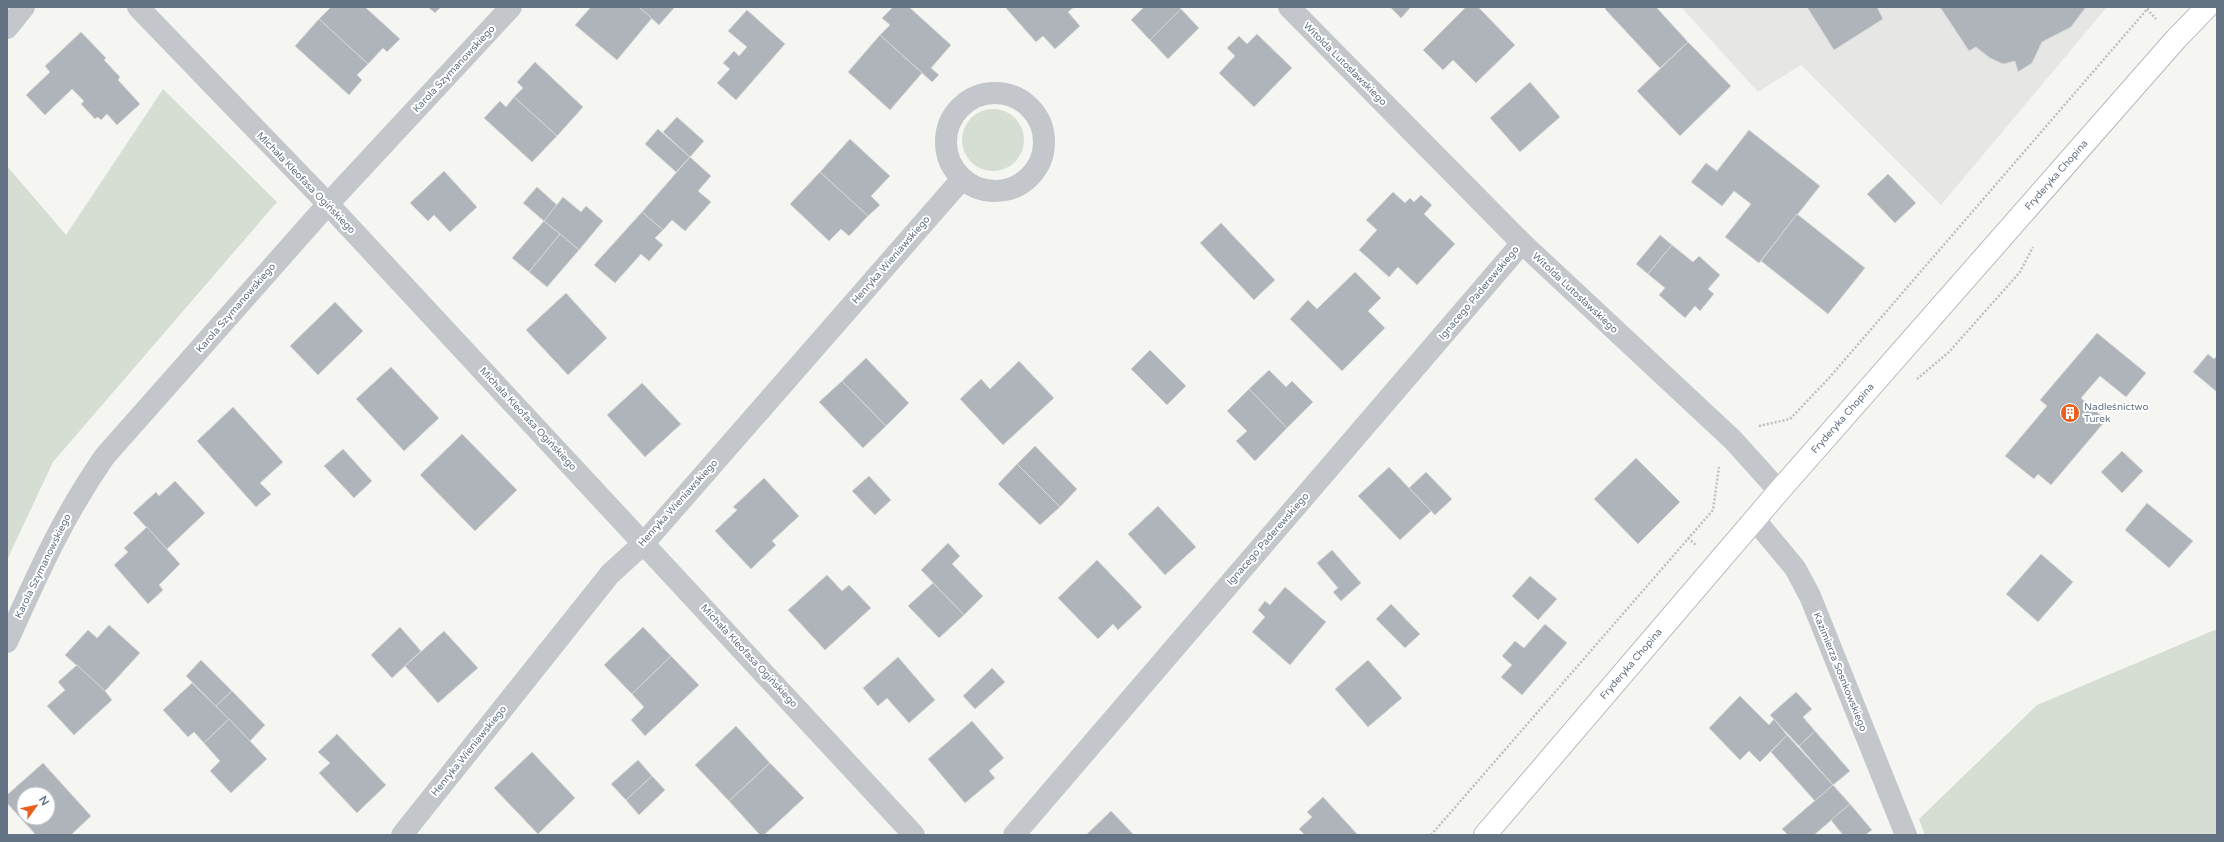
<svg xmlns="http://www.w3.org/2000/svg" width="2224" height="842" font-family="'Varela Round',sans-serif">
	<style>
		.built { fill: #e6e7e5 }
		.green { fill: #d6ddd3 }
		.building { fill: #aeb4ba; stroke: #d7d7d5; fill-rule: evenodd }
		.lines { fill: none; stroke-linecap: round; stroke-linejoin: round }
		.secondary-casing { stroke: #b5babf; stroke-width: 24 }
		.path { stroke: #bdbfc1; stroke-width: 2.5; stroke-dasharray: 2 2; stroke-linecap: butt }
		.street { stroke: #c3c6ca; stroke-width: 22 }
		.secondary { stroke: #fff; stroke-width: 22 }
		.labels { text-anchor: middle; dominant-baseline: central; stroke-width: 4; stroke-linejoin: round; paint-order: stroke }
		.street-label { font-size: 10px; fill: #647384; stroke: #fff }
		.poi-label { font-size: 10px; fill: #647384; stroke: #fff; text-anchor: start }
	</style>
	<rect width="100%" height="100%" fill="#f5f6f2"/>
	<polygon class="built" points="1681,7 2107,7 1941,205 1801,65 1758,92"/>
	<g class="green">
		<polygon points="163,89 277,202 53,462 7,560 7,166 66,235"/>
		<circle cx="993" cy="140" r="31"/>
		<polygon points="2217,629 2217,835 1925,835 1919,819 2037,705"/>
	</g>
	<g class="building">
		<polygon points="331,7 365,7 400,39 387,52 383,48 368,64 319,19"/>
		<polygon points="428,7 441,7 435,13"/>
		<polygon points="591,7 639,7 652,18 617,60 575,25"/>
		<polygon points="639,7 675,7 659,25"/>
		<polygon points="893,7 909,7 951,45 931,68 939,75 932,82 880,35 890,25 882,18"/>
		<polygon points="1005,7 1074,7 1068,12 1080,26 1055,49 1043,36 1036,42"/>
		<polygon points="1144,7 1179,7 1181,9 1150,40 1131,20"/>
		<polygon points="1390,7 1411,7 1401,18"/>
		<polygon points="1466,7 1478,7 1515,45 1476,83 1453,60 1443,70 1423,50"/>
		<polygon points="1607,7 1656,7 1688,42 1660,68 1605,9"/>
		<polygon points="1807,7 1877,7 1883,19 1834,50"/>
		<polygon points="1940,7 2086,7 2071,27 2042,42 2032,63 2018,72 2015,61 2003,64 1990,58 1976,47 1969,51"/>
		<polygon points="1181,9 1199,28 1168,59 1150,40"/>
		<polygon points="747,10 785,44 736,100 717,83 730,69 723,63 734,51 739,56 747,47 728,31"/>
		<polygon points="319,19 368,64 357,75 362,80 349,95 295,46"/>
		<polygon points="81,32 106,58 104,60 120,77 118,80 140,104 117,125 107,114 101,120 98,117 95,119 81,104 84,101 72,89 45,115 26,95 50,72 45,66"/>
		<polygon points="1257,34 1292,68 1254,107 1219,73 1235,56 1227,48 1239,36 1247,44"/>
		<polygon points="880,35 922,73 890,110 848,72"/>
		<polygon points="1688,42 1731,86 1680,136 1637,91"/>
		<polygon points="535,62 583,107 557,136 514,97 523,88 517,82"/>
		<polygon points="1530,82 1560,117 1520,152 1490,118"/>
		<polygon points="514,97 557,136 532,162 484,118 500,101 506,107"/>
		<polygon points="677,117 704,141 690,157 663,132"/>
		<polygon points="658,129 690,157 676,172 645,144"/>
		<polygon points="1749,130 1820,186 1759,263 1725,237 1751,204 1734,191 1722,206 1691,182 1706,163 1717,171"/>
		<polygon points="850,139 890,176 871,196 880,205 868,216 820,172"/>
		<polygon points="690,157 711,176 698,191 711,202 685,231 672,220 663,230 642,212"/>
		<polygon points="444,171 477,207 450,232 434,215 428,221 410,203"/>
		<polygon points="820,172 868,216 849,236 841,229 829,241 790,204"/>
		<polygon points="1888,174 1916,203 1895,223 1867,194"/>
		<polygon points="537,187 557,205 544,221 523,203"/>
		<polygon points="1393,192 1405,203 1410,198 1414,202 1421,195 1432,205 1424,214 1455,244 1417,285 1398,267 1389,277 1359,250 1377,230 1366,220"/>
		<polygon points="563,197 581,212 586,206 603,221 579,250 544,221"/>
		<polygon points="642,212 663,230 655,238 663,245 649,261 641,254 615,283 594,265"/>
		<polygon points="1797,214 1865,268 1828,314 1761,261"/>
		<polygon points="544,221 560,234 529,272 512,258"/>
		<polygon points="1221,223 1275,280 1254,300 1200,243"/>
		<polygon points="560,234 579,250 547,287 529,272"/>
		<polygon points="1660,235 1672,245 1648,274 1636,264"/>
		<polygon points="1672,245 1693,262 1699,256 1720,275 1708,289 1714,294 1700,311 1695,306 1685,318 1659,295 1665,288 1648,274"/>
		<polygon points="1355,272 1381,298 1368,311 1385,328 1342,371 1290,319 1308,300 1317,309"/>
		<polygon points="566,293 607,338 568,375 526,330"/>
		<polygon points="335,302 363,331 318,375 290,346"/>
		<polygon points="2097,333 2146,373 2126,397 2100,376 2081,398 2106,420 2051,485 2038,474 2034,479 2005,456 2047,406 2040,400"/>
		<polygon points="1150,350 1186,386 1167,405 1131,369"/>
		<polygon points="2208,354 2214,359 2217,356 2217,392 2193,372"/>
		<polygon points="866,358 909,403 886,426 842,381"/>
		<polygon points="1019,361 1054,398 1003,445 960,399 981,379 990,389"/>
		<polygon points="391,367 439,418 404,451 356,399"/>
		<polygon points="1269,370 1286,387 1292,381 1313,402 1287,428 1249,389"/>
		<polygon points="842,381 886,426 863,448 819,402"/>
		<polygon points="642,383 681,424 645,457 607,415"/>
		<polygon points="1249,389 1287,428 1255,461 1236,441 1247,431 1227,411"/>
		<polygon points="233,407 283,462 260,483 271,494 256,507 197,441"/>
		<polygon points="462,434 517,490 475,531 420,475"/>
		<polygon points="1035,446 1077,489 1060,507 1017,464"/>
		<polygon points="343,449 372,481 354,498 324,466"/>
		<polygon points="2122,451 2143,471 2122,493 2101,472"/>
		<polygon points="1636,458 1680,502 1638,544 1594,499"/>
		<polygon points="1017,464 1060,507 1040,525 998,484"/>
		<polygon points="1389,467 1431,511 1400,540 1358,496"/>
		<polygon points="1426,472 1452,499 1435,515 1409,488"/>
		<polygon points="869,476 891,500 875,515 852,491"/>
		<polygon points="764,478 799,516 772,541 776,545 751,569 715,531 737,510 733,507"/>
		<polygon points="175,481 205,513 167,549 133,513 156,492 159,496"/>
		<polygon points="2147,503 2193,541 2169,568 2125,530"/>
		<polygon points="1158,506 1196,547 1165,575 1128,534"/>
		<polygon points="147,527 180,564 159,585 163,590 148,604 114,565 128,552 124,548"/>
		<polygon points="948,543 960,556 952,564 983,596 964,615 921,570"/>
		<polygon points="1332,550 1361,583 1341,601 1333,592 1338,588 1317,563"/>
		<polygon points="2041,554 2073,582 2038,622 2006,594"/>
		<polygon points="1097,560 1142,607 1118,630 1113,624 1098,639 1058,598"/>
		<polygon points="827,575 842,591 849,585 871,608 825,650 788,610"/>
		<polygon points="1530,576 1557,599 1538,620 1512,596"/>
		<polygon points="933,583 964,615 939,638 908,606"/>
		<polygon points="1285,587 1326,622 1290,665 1252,632 1265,617 1258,610 1265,601 1270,605"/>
		<polygon points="1391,604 1420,634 1405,648 1376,619"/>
		<polygon points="1545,624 1567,643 1522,695 1501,677 1512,665 1502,656 1515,641 1524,648"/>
		<polygon points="109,625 140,653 105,691 65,655 88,630 97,638"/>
		<polygon points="400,627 421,651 392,678 371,655"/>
		<polygon points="643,627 671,656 632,694 604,665"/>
		<polygon points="444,631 478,668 438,703 405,666"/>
		<polygon points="671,656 699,685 645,736 631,720 644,707 632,694"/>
		<polygon points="898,657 935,700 909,723 887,698 878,706 863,688"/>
		<polygon points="201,660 232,691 216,706 186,676"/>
		<polygon points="1368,660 1402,698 1368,727 1335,689"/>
		<polygon points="77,665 105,691 112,700 74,735 47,706 65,690 58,682"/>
		<polygon points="992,668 1005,682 975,709 963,696"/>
		<polygon points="192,683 229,719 204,743 194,732 188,737 163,710"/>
		<polygon points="232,691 265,725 250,741 216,706"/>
		<polygon points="1796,692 1812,709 1803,717 1815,731 1799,746 1770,715"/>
		<polygon points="1740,696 1769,725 1774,719 1787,735 1760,762 1749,751 1740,760 1709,728"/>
		<polygon points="229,719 267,759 231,793 210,771 220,761 204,743"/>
		<polygon points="972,721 1004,758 989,771 995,778 965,803 928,759"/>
		<polygon points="736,726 770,763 729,801 695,765"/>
		<polygon points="1815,731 1850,771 1833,785 1799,746"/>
		<polygon points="337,734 386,785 357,813 319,773 330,763 318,752"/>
		<polygon points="1787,735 1833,785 1815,801 1771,752"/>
		<polygon points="532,752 575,798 538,834 494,788"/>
		<polygon points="638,760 652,776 626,800 611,784"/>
		<path d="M43 763 91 816 71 835H36L7 803V795ZM24 794H48V818H24Z"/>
		<polygon points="770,763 804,798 764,835 760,835 729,801"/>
		<polygon points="652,776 665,790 639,815 626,800"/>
		<polygon points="1833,785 1850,804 1814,835 1788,835 1782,829"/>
		<polygon points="1323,797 1358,835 1305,835 1299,829 1312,817 1307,812"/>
		<polygon points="1850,804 1872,830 1865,835 1843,835 1831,820"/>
		<polygon points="1111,811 1134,835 1086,835"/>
	</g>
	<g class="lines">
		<g class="secondary-casing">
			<g id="secondary">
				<path id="s1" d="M1485 835 1779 491 2176 39 2207 7"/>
			</g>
		</g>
		<g class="path">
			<polyline points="2147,9 2156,19"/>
			<polyline points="1917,379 1949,352 2020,272 2033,247"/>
			<polyline points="1759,426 1790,419 1829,378 2149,7"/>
			<polyline points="1688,538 1697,546"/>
			<polyline points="1431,835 1713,510 1719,467"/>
		</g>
		<g class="street">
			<polyline points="138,7 328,204 914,835"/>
			<polyline points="1289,7 1522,243 1733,440 1779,491"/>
			<polyline points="7,28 24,7"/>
			<circle cx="995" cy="142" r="49"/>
			<polyline points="1755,520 1795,568 1810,596 1906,835"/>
			<path d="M7 642C37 575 63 516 105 456L328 204 511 7"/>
			<polyline points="402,835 610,574 644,543 962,179"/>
			<polyline points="1014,835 1522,243"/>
		</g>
		<use href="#secondary" class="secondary"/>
	</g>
	<defs>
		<g id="building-disc" transform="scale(1)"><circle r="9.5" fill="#e8601f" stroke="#fff"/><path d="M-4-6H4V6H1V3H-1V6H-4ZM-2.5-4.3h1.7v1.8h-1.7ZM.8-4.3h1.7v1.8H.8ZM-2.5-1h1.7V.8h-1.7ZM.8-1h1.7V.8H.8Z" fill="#fff"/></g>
	</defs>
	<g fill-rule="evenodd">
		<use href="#building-disc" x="2070" y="413"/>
	</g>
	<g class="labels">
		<g class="street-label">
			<text transform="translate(1345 64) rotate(45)">Witolda Lutosławskiego</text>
			<text transform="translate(454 69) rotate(-47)">Karola Szymanowskiego</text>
			<text stroke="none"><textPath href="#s1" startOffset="873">Fryderyka Chopina</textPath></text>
			<text transform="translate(306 183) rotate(46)">Michała Kleofasa Ogińskiego</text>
			<text transform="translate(891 260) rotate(-49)">Henryka Wieniawskiego</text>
			<text transform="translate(1479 293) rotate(-50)">Ignacego Paderewskiego</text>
			<text transform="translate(1575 293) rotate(43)">Witolda Lutosławskiego</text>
			<text transform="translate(236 308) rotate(-49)">Karola Szymanowskiego</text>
			<text stroke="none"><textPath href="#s1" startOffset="549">Fryderyka Chopina</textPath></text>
			<text transform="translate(528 419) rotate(47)">Michała Kleofasa Ogińskiego</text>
			<text transform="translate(678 503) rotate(-48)">Henryka Wieniawskiego</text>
			<text transform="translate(1268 539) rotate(-49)">Ignacego Paderewskiego</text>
			<text transform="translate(43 566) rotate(-64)">Karola Szymanowskiego</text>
			<text transform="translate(749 656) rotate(47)">Michała Kleofasa Ogińskiego</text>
			<text stroke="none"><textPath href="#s1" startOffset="225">Fryderyka Chopina</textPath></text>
			<text transform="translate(1840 672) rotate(68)">Kazimierza Sosnkowskiego</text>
			<text transform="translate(469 751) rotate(-51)">Henryka Wieniawskiego</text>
		</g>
		<g class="poi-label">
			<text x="2084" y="407">Nadleśnictwo<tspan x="2084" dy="12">Turek</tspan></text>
		</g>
	</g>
	<rect width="2224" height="842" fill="none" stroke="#647384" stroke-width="16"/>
	<g transform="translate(36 806) rotate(57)"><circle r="19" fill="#ffffff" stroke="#c1c7ce"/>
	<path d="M0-3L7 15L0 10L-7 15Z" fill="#e8601f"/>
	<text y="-6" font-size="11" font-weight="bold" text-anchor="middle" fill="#647384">N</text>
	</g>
</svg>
